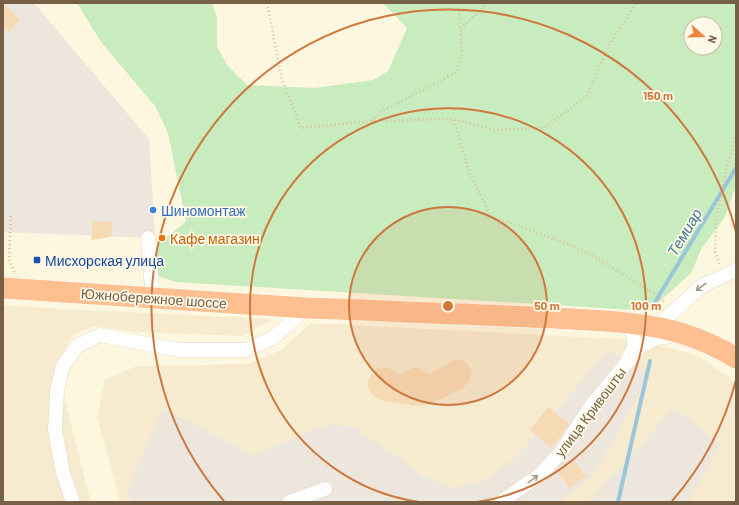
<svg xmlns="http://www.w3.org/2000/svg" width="739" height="505" font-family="Barlow,sans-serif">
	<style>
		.residential { fill: #f6ebce }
		.industrial { fill: #ece6dc }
		.green { fill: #c9ecbe; fill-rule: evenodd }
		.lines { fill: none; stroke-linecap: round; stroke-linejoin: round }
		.stream { stroke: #99c6db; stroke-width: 4 }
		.building { fill: #f6dab5 }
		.minor-casing { stroke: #e3d4bb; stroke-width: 15 }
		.highway-casing { stroke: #fff; stroke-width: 22 }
		.path { stroke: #dabd99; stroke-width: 2.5; stroke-dasharray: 1 3; stroke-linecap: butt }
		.minor { stroke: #fff; stroke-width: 14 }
		.highway { stroke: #fec091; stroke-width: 21 }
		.oneway { stroke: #a79786 }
		.ring { fill: none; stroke: #cd783e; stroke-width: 2 }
		.shop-dot { fill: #3f7fe0; stroke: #fffae8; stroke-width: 1.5 }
		.food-dot { fill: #e8710a; stroke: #fffae8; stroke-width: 1.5 }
		.transit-dot { fill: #1a4fb4; stroke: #fffae8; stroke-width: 1.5 }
		.labels { text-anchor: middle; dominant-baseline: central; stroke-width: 3.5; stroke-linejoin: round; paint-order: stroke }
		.shop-label { font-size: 14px; fill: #366cbe; stroke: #fffae8; text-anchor: start }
		.food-label { font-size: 14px; fill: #c56008; stroke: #fffae8; text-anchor: start }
		.transit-label { font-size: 14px; fill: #164399; stroke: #fffae8; text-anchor: start }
		.street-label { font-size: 14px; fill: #775f45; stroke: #fffae8 }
		.water-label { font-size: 15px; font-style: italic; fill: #407894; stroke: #fffae8 }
		.centre { fill: #cd783e; stroke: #fffae8; stroke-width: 2 }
		.ring-label { font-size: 12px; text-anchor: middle; font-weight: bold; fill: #cd783e; stroke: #fffae8; stroke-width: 3.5; stroke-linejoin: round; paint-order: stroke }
	</style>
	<rect width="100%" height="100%" fill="#fef7e0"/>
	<g class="residential">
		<polygon points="3,305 61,309 273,319 242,336 135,332 93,326 72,336 56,367 91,502 3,502"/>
		<polygon points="311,323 641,340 698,356 736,382 736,502 120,502 97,416 105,379 137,366 248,364 281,350"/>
	</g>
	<g class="industrial">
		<polygon points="3,3 34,3 149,139 155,237 148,238 3,232"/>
		<polygon points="608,349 649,377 593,476 560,502 132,502 127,491 163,408 254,456 307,432 334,424 355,428 391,452 422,476 455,488 482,482 516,457 543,427"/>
		<polygon points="674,408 720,444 688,502 589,502"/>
	</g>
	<path class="green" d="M77 3H212L217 17V47L227 65 247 85 314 88 373 80 388 71 407 28 383 3H736V186L725 217 702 248 691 273 649 311 175 282 150 273 160 243 186 221 168 133 155 106 101 42ZM691 24H715V48H691Z"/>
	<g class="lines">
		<g class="stream">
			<polyline points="652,307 736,168"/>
			<polyline points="618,502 650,361"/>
		</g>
	</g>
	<g class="building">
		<polygon points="3,3 20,20 9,32 3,26"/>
		<polygon points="93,221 112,222 111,237 91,240"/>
		<polygon points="456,359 464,361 471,369 470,379 463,388 441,399 428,404 420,406 411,405 401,404 384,401 376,398 370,391 368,386 368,380 377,368 389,368 395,372 402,374 414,367 420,368 429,374 436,370"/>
		<polygon points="548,407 569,424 552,448 530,430"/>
		<polygon points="574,461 586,476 570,488 558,473"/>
	</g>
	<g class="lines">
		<g class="minor-casing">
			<g id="minor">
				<polyline points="148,238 152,289"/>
				<polyline points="664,320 703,285 736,270"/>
				<polyline points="620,323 633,332 634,348 628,358"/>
				<polyline points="73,502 63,473 55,429 57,391 63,366 77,346 100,335 179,350 245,350 273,338 306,308"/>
				<polyline points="289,502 325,489"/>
				<polyline points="501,502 541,474 562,451 590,407 641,346 657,338 675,335"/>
			</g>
		</g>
		<g class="highway-casing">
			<path id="highway" d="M3 288 306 308C358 309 411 313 464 314 500 316 536 317 573 319 609 321 650 323 684 334 702 340 720 348 736 358"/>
		</g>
		<g class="path">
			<polyline points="267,3 282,80 301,128 372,121 453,119 494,130 544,128 587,96 608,47 636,3"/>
			<polyline points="461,29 487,3"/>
			<polyline points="454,120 469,172 491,216 579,248 643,286 665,302"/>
			<polyline points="372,121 380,112 456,73 462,53 459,9"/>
			<polyline points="11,216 9,259 15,273"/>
			<polyline points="719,264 715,251 716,220 728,162 736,136"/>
		</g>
		<use href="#minor" class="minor"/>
		<use href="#highway" class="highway"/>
	</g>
	<defs><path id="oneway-shaft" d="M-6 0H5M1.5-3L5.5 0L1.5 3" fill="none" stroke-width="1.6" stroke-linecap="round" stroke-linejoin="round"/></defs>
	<g class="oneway">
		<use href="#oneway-shaft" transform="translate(701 287) rotate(144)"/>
		<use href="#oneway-shaft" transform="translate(533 479) rotate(-36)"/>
	</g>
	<circle cx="448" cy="306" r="99" fill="#cd783e" fill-opacity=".12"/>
	<g class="ring">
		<circle cx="448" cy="306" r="99"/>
		<path d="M419 502A198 198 0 1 1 477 502"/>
		<path d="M736 380A297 297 0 0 1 672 501M224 501A297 297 0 1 1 736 232"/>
	</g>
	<circle class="shop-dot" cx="153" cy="210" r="4"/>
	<circle class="food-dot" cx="162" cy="238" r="4"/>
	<rect class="transit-dot" x="33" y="256" width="8" height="8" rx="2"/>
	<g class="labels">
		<g class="shop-label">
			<text x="161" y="210">Шиномонтаж</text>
		</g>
		<g class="food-label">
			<text x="170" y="238">Кафе магазин</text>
		</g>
		<g class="transit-label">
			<text x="45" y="260">Мисхорская улица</text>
		</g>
		<g class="street-label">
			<text transform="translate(154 298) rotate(4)">Южнобережное шоссе</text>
			<text transform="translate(590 412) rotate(-53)">улица Кривошты</text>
		</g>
		<g class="water-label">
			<text transform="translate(684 232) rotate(-59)">Темиар</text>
		</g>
	</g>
	<circle cx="448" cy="306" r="6" class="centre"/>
	<g class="ring-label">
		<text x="658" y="100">150 m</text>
		<text x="547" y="310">50 m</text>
		<text x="646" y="310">100 m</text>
	</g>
	<rect width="739" height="505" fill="none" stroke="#775f45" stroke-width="8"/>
	<g transform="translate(703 36) rotate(110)"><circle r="19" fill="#fffae8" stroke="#c9bca7"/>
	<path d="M0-3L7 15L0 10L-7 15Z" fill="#f2823b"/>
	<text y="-6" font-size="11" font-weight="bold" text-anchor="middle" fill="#775f45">N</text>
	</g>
</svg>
